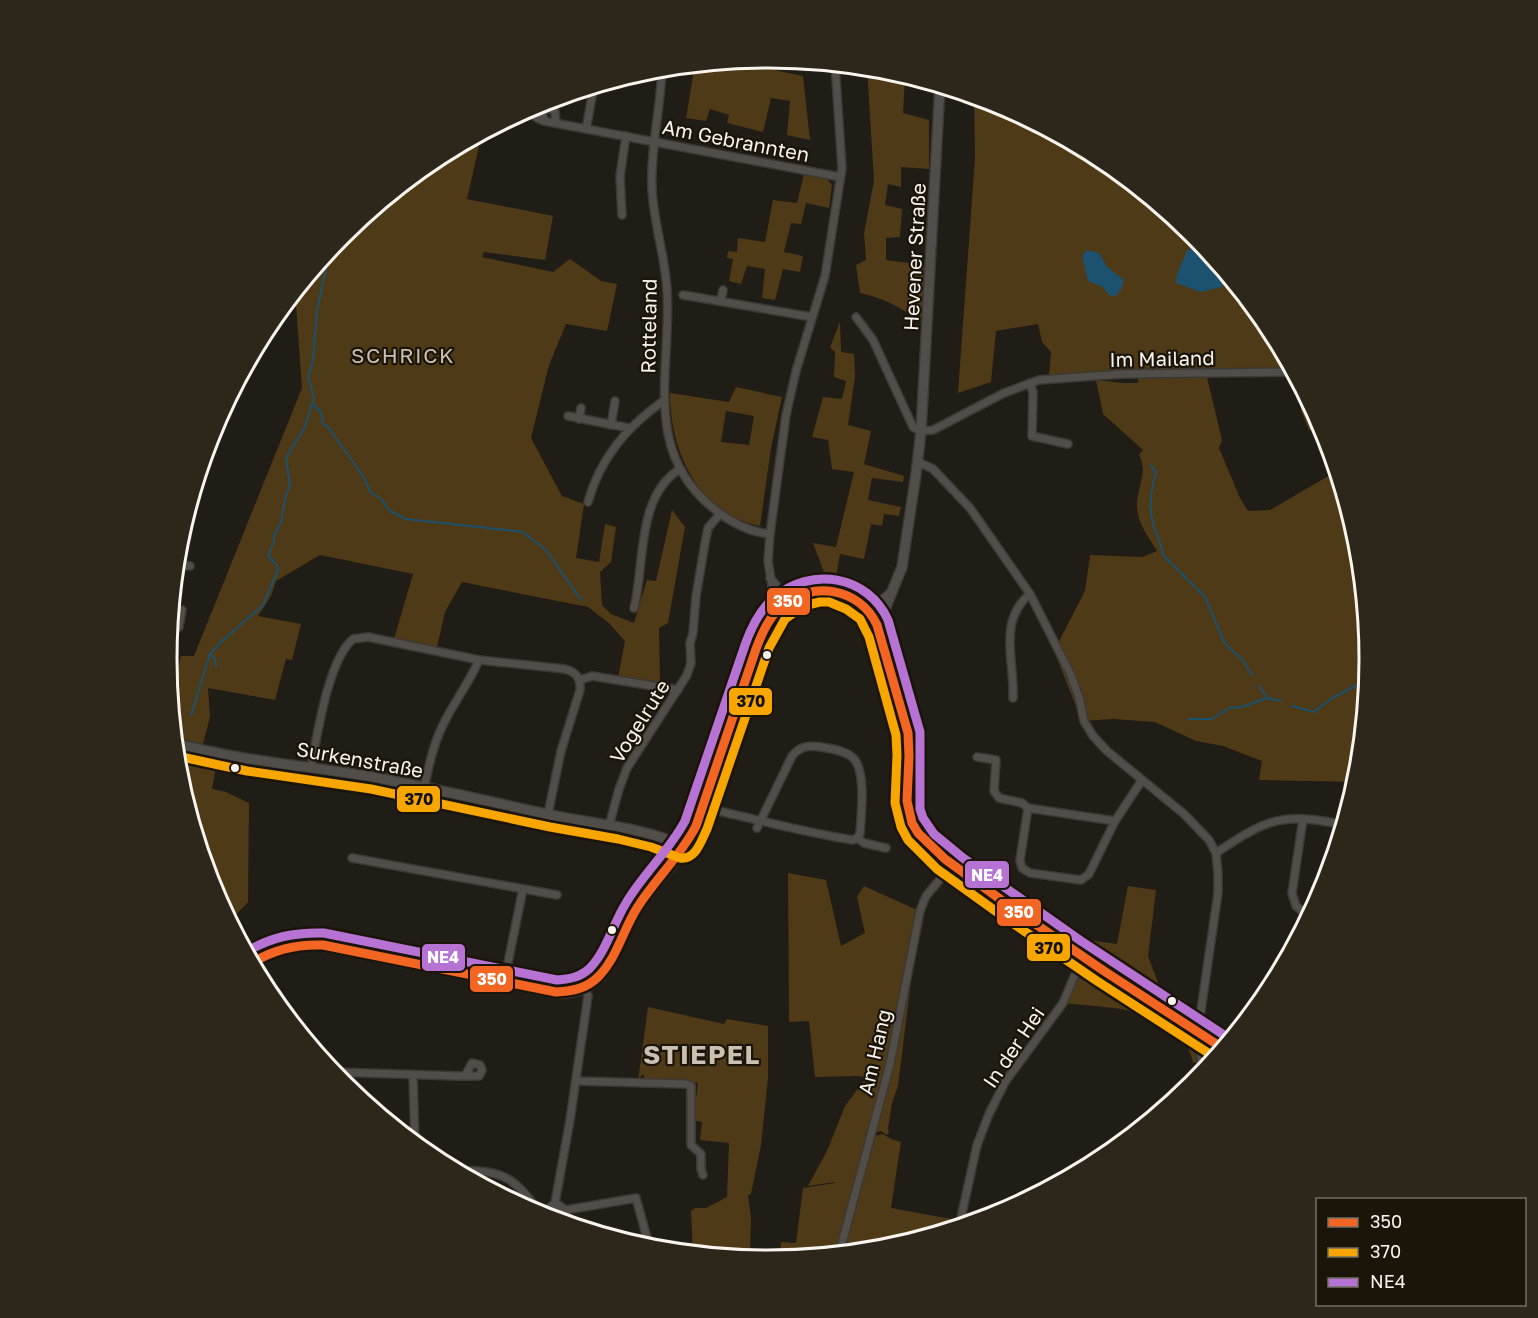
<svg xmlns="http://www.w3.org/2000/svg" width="1538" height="1318" font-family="'Golos Text',sans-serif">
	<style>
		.green { fill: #4e3a16; fill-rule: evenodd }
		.water { fill: #1c516f }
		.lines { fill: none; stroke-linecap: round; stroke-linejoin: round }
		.stream { stroke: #1c516f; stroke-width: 2 }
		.minor-casing { stroke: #3c3935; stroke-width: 10 }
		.tertiary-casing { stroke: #3c3935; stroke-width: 12 }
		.secondary-casing { stroke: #3c3935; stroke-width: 14 }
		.minor { stroke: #514e49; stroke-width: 7 }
		.tertiary { stroke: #514e49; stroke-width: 9 }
		.secondary { stroke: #505352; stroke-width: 10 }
		.bus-1-casing { stroke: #1a1409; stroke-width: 14 }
		.bus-2-casing { stroke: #1a1409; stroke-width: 14 }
		.bus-3-casing { stroke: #1a1409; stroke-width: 14 }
		.bus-1 { stroke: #f26522; stroke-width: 9 }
		.bus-2 { stroke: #f7a600; stroke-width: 9 }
		.bus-3 { stroke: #b673d3; stroke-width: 9 }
		.bus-dot { fill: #f9f4ed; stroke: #1a1409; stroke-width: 2 }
		.labels { text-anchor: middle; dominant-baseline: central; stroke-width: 4.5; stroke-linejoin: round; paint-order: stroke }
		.street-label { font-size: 20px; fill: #f9f4ed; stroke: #1a1409 }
		.neighbourhood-label { font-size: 21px; letter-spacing: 1.5px; fill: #cac1b2; stroke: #1a1409 }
		.district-label { font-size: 26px; font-weight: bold; letter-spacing: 1.5px; fill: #cac1b2; stroke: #1a1409 }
		.rim { fill: none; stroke: #f9f4ed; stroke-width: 3 }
		.line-badge { stroke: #1a1409; stroke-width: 2 }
		.badge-label { font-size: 16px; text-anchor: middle; font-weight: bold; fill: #fff }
		.pale-badge-label { font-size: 16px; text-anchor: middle; font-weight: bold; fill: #111 }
	</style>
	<rect width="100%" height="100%" fill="#201c16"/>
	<g class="green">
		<polygon points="730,61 803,76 810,140 787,135 790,101 771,98 763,132 727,123 729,115 710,109 706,121 686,118 695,64"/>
		<path d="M867 67 893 70 892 77 905 78 903 113 929 120V169L901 167V187L888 184 885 205 902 209 900 237 886 238V260L924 265 922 323C900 307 886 299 860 293L856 265 866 260 864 233 874 181Z"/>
		<path d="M974 95 1000 103 1104 159 1195 234 1270 325 1293 368 1205 369 1222 440 1219 448 1240 498 1248 511 1270 510 1337 471 1322 430H1309L1301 410V384L1325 429 1359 542 1371 659 1358 782 1259 780 1262 761 1223 746 1196 741 1155 722 1113 719 1082 721 1054 651 1085 591 1090 555 1142 557 1157 551C1148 536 1136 522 1137 503 1138 487 1148 470 1139 455L1143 450 1103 414 1096 380 1123 383H1138L1139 371 1049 376 1051 352 1042 342 1038 324 996 331 991 382 958 393 975 158Z"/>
		<polygon points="482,133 467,199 553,216 545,260 484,252 482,257 553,272 570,259 601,281 617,284 607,331 566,324 549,365 531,438 562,496 584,504 576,558 599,562 605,524 616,527 611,562 600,572 602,605 611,614 634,623 647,580 656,581 672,510 685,527 668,623 659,628 660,685 618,678 625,641 609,623 588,607 462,582 445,612 437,647 394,639 413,574 320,555 276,581 271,596 258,616 301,624 292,660 286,659 275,700 208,688 210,717 203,744 175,738 171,697 172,697 181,656 194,656 302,388 295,292 344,233 435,158"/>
		<polygon points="804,174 827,179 832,185 829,208 806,203 801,224 791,223 784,252 803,256 800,272 783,269 775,300 762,298 765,269 747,266 741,284 729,281 733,259 727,258 728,251 737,252 738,238 765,242 773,200 797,203"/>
		<polygon points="840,322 841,352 854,354 855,377 848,425 871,431 864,464 904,476 903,482 872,478 868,500 901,507 899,516 884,514 882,526 871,524 864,559 840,554 836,577 825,575 813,543 836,547 854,472 832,469 828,440 812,437 823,397 842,399 846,381 834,377 835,352 830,347"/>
		<path d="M736 387 782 397 771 448 760 526C698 514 670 451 670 393L729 402ZM726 411 754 416 749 445 721 442Z"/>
		<polygon points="176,752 217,761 212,789 226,792 249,803 248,902 230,921 213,889 179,776"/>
		<polygon points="788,873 826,880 841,946 865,933 857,897 864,886 917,910 893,1039 870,1133 864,1135 869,1135 837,1254 784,1260 780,1252 781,1242 796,1243 803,1188 835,1183 835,1182 808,1186 827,1151 845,1106 866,1078 859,1076 815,1077 809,1021 789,1022"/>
		<polygon points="1128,886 1156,890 1148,956 1160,988 1183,999 1192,1007 1186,1012 1173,1006 1076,945 1016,903 1022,896 1081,939 1117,944"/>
		<polygon points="911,965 913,965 898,1086 892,1103 888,1128 889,1132 887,1135 881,1131 874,1133"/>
		<path d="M1083 966 1193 1036 1197 1062 1193 1063C1181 1005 1111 1009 1065 1003L1079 968Z"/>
		<polygon points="648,1007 724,1024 727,1019 768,1026 768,1078 761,1145 751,1194 748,1195 751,1218 750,1259 693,1254 691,1211 695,1208 706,1208 727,1197 729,1143 700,1140 702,1122 693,1120 698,1083 644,1081 644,1075 642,1075 638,1081"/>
		<polygon points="883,1134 891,1139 901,1142 891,1208 957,1220 955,1229 886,1249 843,1254 874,1136"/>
	</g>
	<g class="water">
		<path d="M1205 246 1225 270 1222 287 1200 292 1176 283C1175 275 1184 259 1187 250Z"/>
		<polygon points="1087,250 1099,253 1107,267 1124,280 1121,289 1115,297 1108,294 1103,287 1088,281 1082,256"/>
	</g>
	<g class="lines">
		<g class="stream">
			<polyline points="312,404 321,412 323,424 328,427 363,476 371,493 380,498 390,511 406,519 523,532 546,550 581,600"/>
			<path d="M1151 465 1156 473C1151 489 1148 509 1154 527 1157 536 1162 544 1163 555L1205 597 1224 642 1243 661 1252 675"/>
			<polyline points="211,655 215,659 216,666"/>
			<polyline points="1259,686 1267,698"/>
			<polyline points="1267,698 1281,701"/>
			<polyline points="1292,706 1314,712 1331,699 1369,678"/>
			<polyline points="191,715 210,654 220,643 263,605 278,570 276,564 268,556 274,541 274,535 281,523 286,494 290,486 286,458 305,427 314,397 308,377 313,360 317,310 326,269 325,256"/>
			<polyline points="1189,719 1212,719 1229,708 1242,707 1267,698"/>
			<polyline points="177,762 178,760"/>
		</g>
		<g class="minor-casing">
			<g id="minor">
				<path d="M662 67C661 108 650 149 652 190 654 224 665 256 667 290 672 368 641 450 713 508 730 522 748 532 770 534"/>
				<polyline points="525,110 539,119 544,121 840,177"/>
				<polyline points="544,121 542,113 544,110 550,108 555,112 556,123"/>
				<polyline points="586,129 594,86"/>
				<polyline points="622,215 620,176 626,136"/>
				<polyline points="683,295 812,317"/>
				<polyline points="721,301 723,290"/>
				<polyline points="856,317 873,340 913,427 921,431 933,430 1004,393 1039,380 1122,374 1295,372"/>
				<polyline points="1030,383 1033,393 1032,436 1068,444"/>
				<polyline points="568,416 629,428"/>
				<polyline points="579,419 581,408"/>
				<polyline points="611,425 615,401"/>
				<polyline points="918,462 933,469 970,508 1030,594 1070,673 1079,697 1084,721 1093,736 1107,751 1184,814 1209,840 1216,853 1218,873 1218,893 1199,1024 1202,1076"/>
				<path d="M588 502C600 458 627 427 663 401"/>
				<polyline points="176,564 190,566"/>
				<polyline points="770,578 789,600 788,608 781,606 773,591 768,561 770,534 786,415 796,371 825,276 842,168 835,64"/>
				<path d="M634 608C645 565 636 496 680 469"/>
				<polyline points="170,626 179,627 182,610"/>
				<polyline points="580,680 592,676 678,690"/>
				<path d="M1013 698C1015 662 997 621 1030 594"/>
				<polyline points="977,757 996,760 994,791 999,798 1022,803 1028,808 1115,821"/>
				<path d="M311 768C317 736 328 660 353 639L368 637 479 660 565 669C576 672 581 678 580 690L561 751 548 814"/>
				<path d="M424 788C429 766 433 745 443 725 454 702 469 683 479 660"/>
				<path d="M701 807C752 818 801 832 853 840L857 838 864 843 886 848"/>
				<polyline points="1028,808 1020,860 1022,868 1030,873 1081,880 1089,874 1115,821 1142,780"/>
				<polyline points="1303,819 1292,893 1296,906 1310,917"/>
				<polyline points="609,826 619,789 627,768 687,675 691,663 690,643 693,633 696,596 705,543 708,528 720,514"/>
				<path d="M757 828 792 756C800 746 809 745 821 747 831 749 844 750 852 757 867 769 861 815 860 834L857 838"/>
				<path d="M1216 853C1268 818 1282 812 1345 825"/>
				<polyline points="352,858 557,895"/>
				<polyline points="504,982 523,889"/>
				<polyline points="333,1072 458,1076 479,1076 482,1070 480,1065 472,1063 465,1076"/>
				<polyline points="413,1075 415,1144"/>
				<polyline points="576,1081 686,1084 691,1086 691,1145 701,1154 701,1169 703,1175"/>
				<path d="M453 1170C469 1171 490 1170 504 1177 520 1184 532 1203 544 1217"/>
				<polyline points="555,1203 566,1210 636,1198 650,1249"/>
				<polyline points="542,1215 555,1203 570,1120 588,996 581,982"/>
				<polyline points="959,1227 977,1145 989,1114 1005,1082 1063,1003 1082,958"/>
				<polyline points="839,1254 890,1064 920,911 926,896 953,864"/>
			</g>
		</g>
		<g class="tertiary-casing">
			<g id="tertiary">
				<path d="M891 593C882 602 870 608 865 620L875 621 885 609 902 567 916 474 921 431 940 85"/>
				<path d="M175 743C240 761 307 766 372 777 432 788 491 802 551 815 593 824 639 827 679 844"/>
			</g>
		</g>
		<g class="secondary-casing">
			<g id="secondary">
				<path d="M807 600C846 591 863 613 878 644"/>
				<path d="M252 963C274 948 297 943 323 945L556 992C608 995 614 946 635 911 653 880 681 859 696 826 700 816 701 806 705 796 719 758 732 721 745 684 753 660 757 638 772 617 783 602 799 593 818 590 840 588 865 600 875 620 881 632 883 646 886 659 892 684 902 708 908 733 914 763 899 794 912 823 924 849 963 872 986 889 1064 946 1143 997 1224 1049"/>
			</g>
		</g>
		<use href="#minor" class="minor"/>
		<use href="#tertiary" class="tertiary"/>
		<use href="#secondary" class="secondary"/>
		<g class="bus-1-casing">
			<path id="bus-1" d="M252 963C274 949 297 944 323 945L556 992C572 991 586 989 598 977 617 958 623 930 637 908 655 879 680 857 696 826L756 649C762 633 769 617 782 606 812 580 860 588 877 625L908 733 909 756 907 801 912 823 918 833 945 859 1015 910 1104 971 1224 1049"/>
		</g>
		<g class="bus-2-casing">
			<path id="bus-2" d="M177 756 247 771 371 789 550 827 618 839 651 847 680 858C696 860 701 841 707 829L769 648 785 619 803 606 820 602H829L846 609 860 619 869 637 896 735 897 755 895 803 901 827 908 840 937 869 1008 920 1097 981 1216 1058"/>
		</g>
		<g class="bus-3-casing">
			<path id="bus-3" d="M246 952C271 937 295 932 324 933L557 980C570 979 581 977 590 968 607 950 613 924 626 903 643 874 669 851 685 821L745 645C751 628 759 610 774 598 810 566 868 575 888 620L920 732V809L923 818 934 834 963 858 1081 941 1230 1039"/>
		</g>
		<use href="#bus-1" class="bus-1"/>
		<use href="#bus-2" class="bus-2"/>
		<use href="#bus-3" class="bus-3"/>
	</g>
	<g class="bus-dot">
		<circle cx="767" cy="655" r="5"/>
		<circle cx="235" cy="768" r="5"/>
		<circle cx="612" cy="930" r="5"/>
		<circle cx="1172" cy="1001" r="5"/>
	</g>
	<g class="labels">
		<g class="street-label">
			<text transform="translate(736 140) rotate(11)">Am Gebrannten</text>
			<text transform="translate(914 257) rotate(-87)">Hevener Straße</text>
			<text transform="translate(648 326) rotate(-89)">Rotteland</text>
			<text transform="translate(1162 358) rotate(-1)">Im Mailand</text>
			<text transform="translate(639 721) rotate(-58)">Vogelrute</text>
			<text transform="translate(360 759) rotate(10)">Surkenstraße</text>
			<text transform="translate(1013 1047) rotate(-56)">In der Hei</text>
			<text transform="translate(874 1052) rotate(-77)">Am Hang</text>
		</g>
		<g class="neighbourhood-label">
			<text x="403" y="355">SCHRICK</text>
		</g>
		<g class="district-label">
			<text x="702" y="1054">STIEPEL</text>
		</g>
	</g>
	<path d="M0 0H1538V1318H0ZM177 659a591 591 0 1 1 1182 0a591 591 0 1 1-1182 0Z" fill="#2c261b" fill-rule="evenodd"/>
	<path class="rim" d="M177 659a591 591 0 1 1 1182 0a591 591 0 1 1-1182 0Z"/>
	<g class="line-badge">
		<rect x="766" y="587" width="45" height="29" rx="6" fill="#f26522"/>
		<rect x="728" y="687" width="45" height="29" rx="6" fill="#f7a600"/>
		<rect x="396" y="785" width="45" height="28" rx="6" fill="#f7a600"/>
		<rect x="964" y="860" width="46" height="29" rx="6" fill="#b673d3"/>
		<rect x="996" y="898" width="46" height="29" rx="6" fill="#f26522"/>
		<rect x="1026" y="933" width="45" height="29" rx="6" fill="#f7a600"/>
		<rect x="421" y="943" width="45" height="29" rx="6" fill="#b673d3"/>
		<rect x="469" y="965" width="45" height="28" rx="6" fill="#f26522"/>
	</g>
	<g class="badge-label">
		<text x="788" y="607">350</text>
		<text x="987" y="881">NE4</text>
		<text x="1019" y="918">350</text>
		<text x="443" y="963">NE4</text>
		<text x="492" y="985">350</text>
	</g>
	<g class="pale-badge-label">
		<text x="751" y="707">370</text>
		<text x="419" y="805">370</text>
		<text x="1049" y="954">370</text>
	</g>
	<rect x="1316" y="1198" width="210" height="108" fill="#1a1409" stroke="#736e64" stroke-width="1.5"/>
	<rect x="1328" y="1218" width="30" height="9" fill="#f26522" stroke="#736e64" stroke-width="1.5"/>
	<text x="1370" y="1228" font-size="18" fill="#f9f4ed">350</text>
	<rect x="1328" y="1248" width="30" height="9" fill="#f7a600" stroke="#736e64" stroke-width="1.5"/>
	<text x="1370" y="1258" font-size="18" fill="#f9f4ed">370</text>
	<rect x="1328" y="1278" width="30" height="9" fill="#b673d3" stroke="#736e64" stroke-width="1.5"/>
	<text x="1370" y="1288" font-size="18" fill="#f9f4ed">NE4</text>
</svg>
